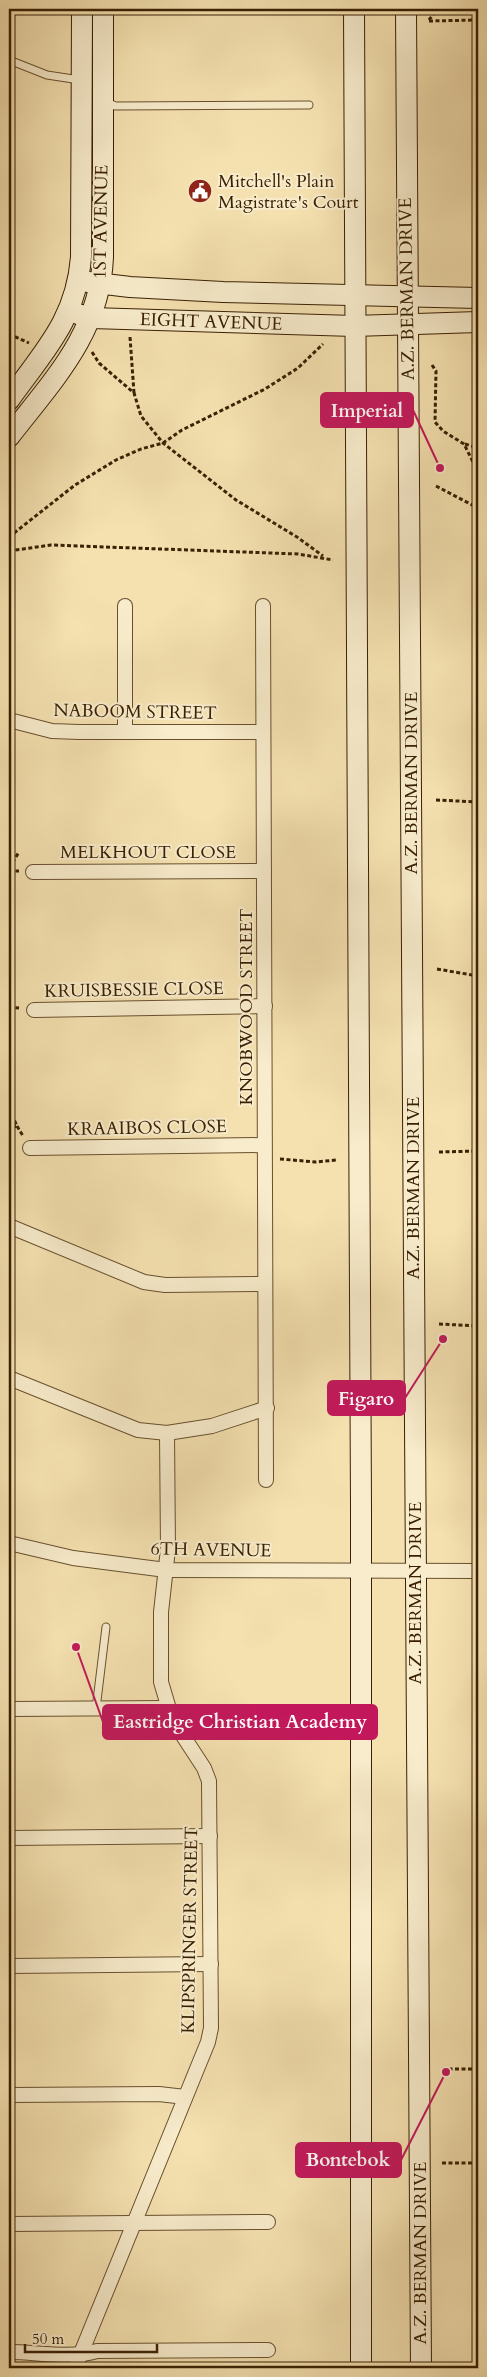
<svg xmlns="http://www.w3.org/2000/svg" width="487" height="2377" font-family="Cardo,serif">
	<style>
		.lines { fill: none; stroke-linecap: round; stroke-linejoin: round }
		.lane-casing { stroke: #68502e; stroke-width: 9 }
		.street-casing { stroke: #68502e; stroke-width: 16 }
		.secondary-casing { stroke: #392003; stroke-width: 22 }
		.path { stroke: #392003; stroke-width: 3; stroke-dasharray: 4 2.5; stroke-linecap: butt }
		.lane { stroke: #f8eccc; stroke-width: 7 }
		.street { stroke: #f8eccc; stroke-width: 14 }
		.secondary { stroke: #f8eccc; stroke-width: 20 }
		.labels { text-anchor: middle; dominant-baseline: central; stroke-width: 4; stroke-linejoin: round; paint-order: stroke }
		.poi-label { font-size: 18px; fill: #392003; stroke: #f8eccc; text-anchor: start }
		.street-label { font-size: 18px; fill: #392003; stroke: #f8eccc }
		.leader { fill: none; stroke: #c2185b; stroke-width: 2 }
		.callout-dot { fill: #c2185b; stroke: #f8eccc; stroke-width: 2 }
		.callout { fill: #c2185b; stroke: #c2185b; stroke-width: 2 }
		.callout-label { font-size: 19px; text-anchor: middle; font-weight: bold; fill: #fff }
	</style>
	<rect width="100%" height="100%" fill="#f5e1b0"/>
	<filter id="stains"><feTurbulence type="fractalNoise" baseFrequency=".004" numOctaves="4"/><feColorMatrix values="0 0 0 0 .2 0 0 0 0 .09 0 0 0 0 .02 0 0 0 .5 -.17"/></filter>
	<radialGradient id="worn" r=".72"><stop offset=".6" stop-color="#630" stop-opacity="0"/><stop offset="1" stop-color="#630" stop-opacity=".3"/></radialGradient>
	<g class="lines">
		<g class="lane-casing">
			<g id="lane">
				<polyline points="9,60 47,75 80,80"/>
				<polyline points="105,101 115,106 309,105"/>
				<polyline points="96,1709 106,1627"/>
			</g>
		</g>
		<g class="street-casing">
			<g id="street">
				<polyline points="263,606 266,1480"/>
				<polyline points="9,720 52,731 79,732 263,732"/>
				<polyline points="125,732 125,606"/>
				<polyline points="33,872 264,871"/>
				<polyline points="34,1010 265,1006"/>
				<polyline points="30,1148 264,1145"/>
				<polyline points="9,1226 144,1282 165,1285 265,1284"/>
				<polyline points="9,1378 138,1430 167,1433 212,1426 267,1408"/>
				<polyline points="9,1543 73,1558 166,1570 478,1571"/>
				<polyline points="9,1709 168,1708"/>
				<polyline points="9,1838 210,1836"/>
				<polyline points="9,1966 211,1964"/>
				<polyline points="9,2095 159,2094 185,2097"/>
				<polyline points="9,2224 268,2222"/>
				<path d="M9 2352C38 2352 69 2359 97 2351L268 2350"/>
				<polyline points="75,2368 208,2042 211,2028 209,1781 204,1768 172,1719 161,1682 161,1612 168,1549 167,1433"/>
			</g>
		</g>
		<g class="secondary-casing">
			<g id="secondary">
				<polyline points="354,9 361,1508 361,2368"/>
				<polyline points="406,9 421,2368"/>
				<polyline points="88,282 130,287 223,292 478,298"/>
				<polyline points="78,314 91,318 354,326 478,322"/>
				<path d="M9 400C44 351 76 320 81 257L82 9"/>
				<path d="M9 437C53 380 100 333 103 257V9"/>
			</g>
		</g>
		<g class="path">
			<polyline points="429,20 437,9"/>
			<polyline points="429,21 478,20"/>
			<polyline points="9,334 29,343"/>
			<polyline points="130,337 134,393"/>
			<polyline points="92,352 99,363 134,393 141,416 163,443 236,500 297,537 323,556"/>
			<polyline points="432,365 436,371 435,422 443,431 464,444 478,472"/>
			<polyline points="465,444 478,448"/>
			<polyline points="436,486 478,508"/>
			<polyline points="9,537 75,485 116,460 141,449 163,443 182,430 265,389 298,368 323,344"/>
			<polyline points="9,551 51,545 298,554 333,560"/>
			<polyline points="436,800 478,802"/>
			<polyline points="9,868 19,852"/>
			<polyline points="9,871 19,871"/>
			<polyline points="437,969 478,976"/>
			<polyline points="9,1007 19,1008"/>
			<polyline points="9,1109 17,1126 9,1129"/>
			<polyline points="17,1126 23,1136"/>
			<polyline points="439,1152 478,1151"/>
			<polyline points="280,1159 316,1162 336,1160"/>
			<polyline points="439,1324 478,1326"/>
			<polyline points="442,2069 478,2069"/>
			<polyline points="442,2163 478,2163"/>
		</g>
		<use href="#lane" class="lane"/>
		<use href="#street" class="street"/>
		<use href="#secondary" class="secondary"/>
	</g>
	<defs>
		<g id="civic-disc" transform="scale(1.25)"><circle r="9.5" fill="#8f2418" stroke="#f8eccc"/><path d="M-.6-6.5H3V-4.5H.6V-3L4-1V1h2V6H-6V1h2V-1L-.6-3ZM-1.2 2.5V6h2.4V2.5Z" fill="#fff"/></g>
	</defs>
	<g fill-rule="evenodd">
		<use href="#civic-disc" x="200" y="191"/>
	</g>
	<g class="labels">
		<g class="poi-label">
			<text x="218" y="181">Mitchell's Plain<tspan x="218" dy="21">Magistrate's Court</tspan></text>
		</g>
		<g class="street-label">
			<text transform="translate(101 222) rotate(-89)">1ST AVENUE</text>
			<text transform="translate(407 289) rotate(-91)">A.Z. BERMAN DRIVE</text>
			<text transform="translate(211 322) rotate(2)">EIGHT AVENUE</text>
			<text transform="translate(135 712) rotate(1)">NABOOM STREET</text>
			<text transform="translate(411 783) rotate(-90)">A.Z. BERMAN DRIVE</text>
			<text x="148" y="852">MELKHOUT CLOSE</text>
			<text transform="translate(134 990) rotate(-1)">KRUISBESSIE CLOSE</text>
			<text transform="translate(246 1007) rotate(-90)">KNOBWOOD STREET</text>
			<text transform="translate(147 1128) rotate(-1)">KRAAIBOS CLOSE</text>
			<text transform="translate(413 1188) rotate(-90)">A.Z. BERMAN DRIVE</text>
			<text transform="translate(211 1550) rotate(1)">6TH AVENUE</text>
			<text transform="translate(415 1593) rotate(-90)">A.Z. BERMAN DRIVE</text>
			<text transform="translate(190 1930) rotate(-89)">KLIPSPRINGER STREET</text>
			<text transform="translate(420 2253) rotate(-90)">A.Z. BERMAN DRIVE</text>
		</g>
	</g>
	<path class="leader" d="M440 468L413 410M443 1339L405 1398M76 1647L103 1722M446 2072L401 2160"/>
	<g class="callout-dot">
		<circle cx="440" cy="468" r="5"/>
		<circle cx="443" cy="1339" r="5"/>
		<circle cx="76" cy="1647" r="5"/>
		<circle cx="446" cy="2072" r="5"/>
	</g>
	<g class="callout">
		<rect x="321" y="393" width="92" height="34" rx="5"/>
		<rect x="328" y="1381" width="77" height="34" rx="5"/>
		<rect x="103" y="1705" width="274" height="34" rx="5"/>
		<rect x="296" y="2143" width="105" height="34" rx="5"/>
	</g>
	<g class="callout-label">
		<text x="367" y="417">Imperial</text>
		<text x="366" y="1405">Figaro</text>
		<text x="240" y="1728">Eastridge Christian Academy</text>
		<text x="348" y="2166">Bontebok</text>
	</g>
	<rect width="487" height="2377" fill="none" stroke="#f5e1b0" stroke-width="30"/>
	<rect x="10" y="10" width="467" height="2357" fill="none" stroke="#392003" stroke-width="2.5"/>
	<rect x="15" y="15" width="457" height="2347" fill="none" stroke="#392003"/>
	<path d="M25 2344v8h132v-8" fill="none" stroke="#392003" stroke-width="2.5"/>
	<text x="32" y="2344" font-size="15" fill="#392003" stroke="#f8eccc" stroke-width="4" paint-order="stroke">50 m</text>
	<rect width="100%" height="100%" filter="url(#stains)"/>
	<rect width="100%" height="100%" fill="url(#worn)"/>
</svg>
